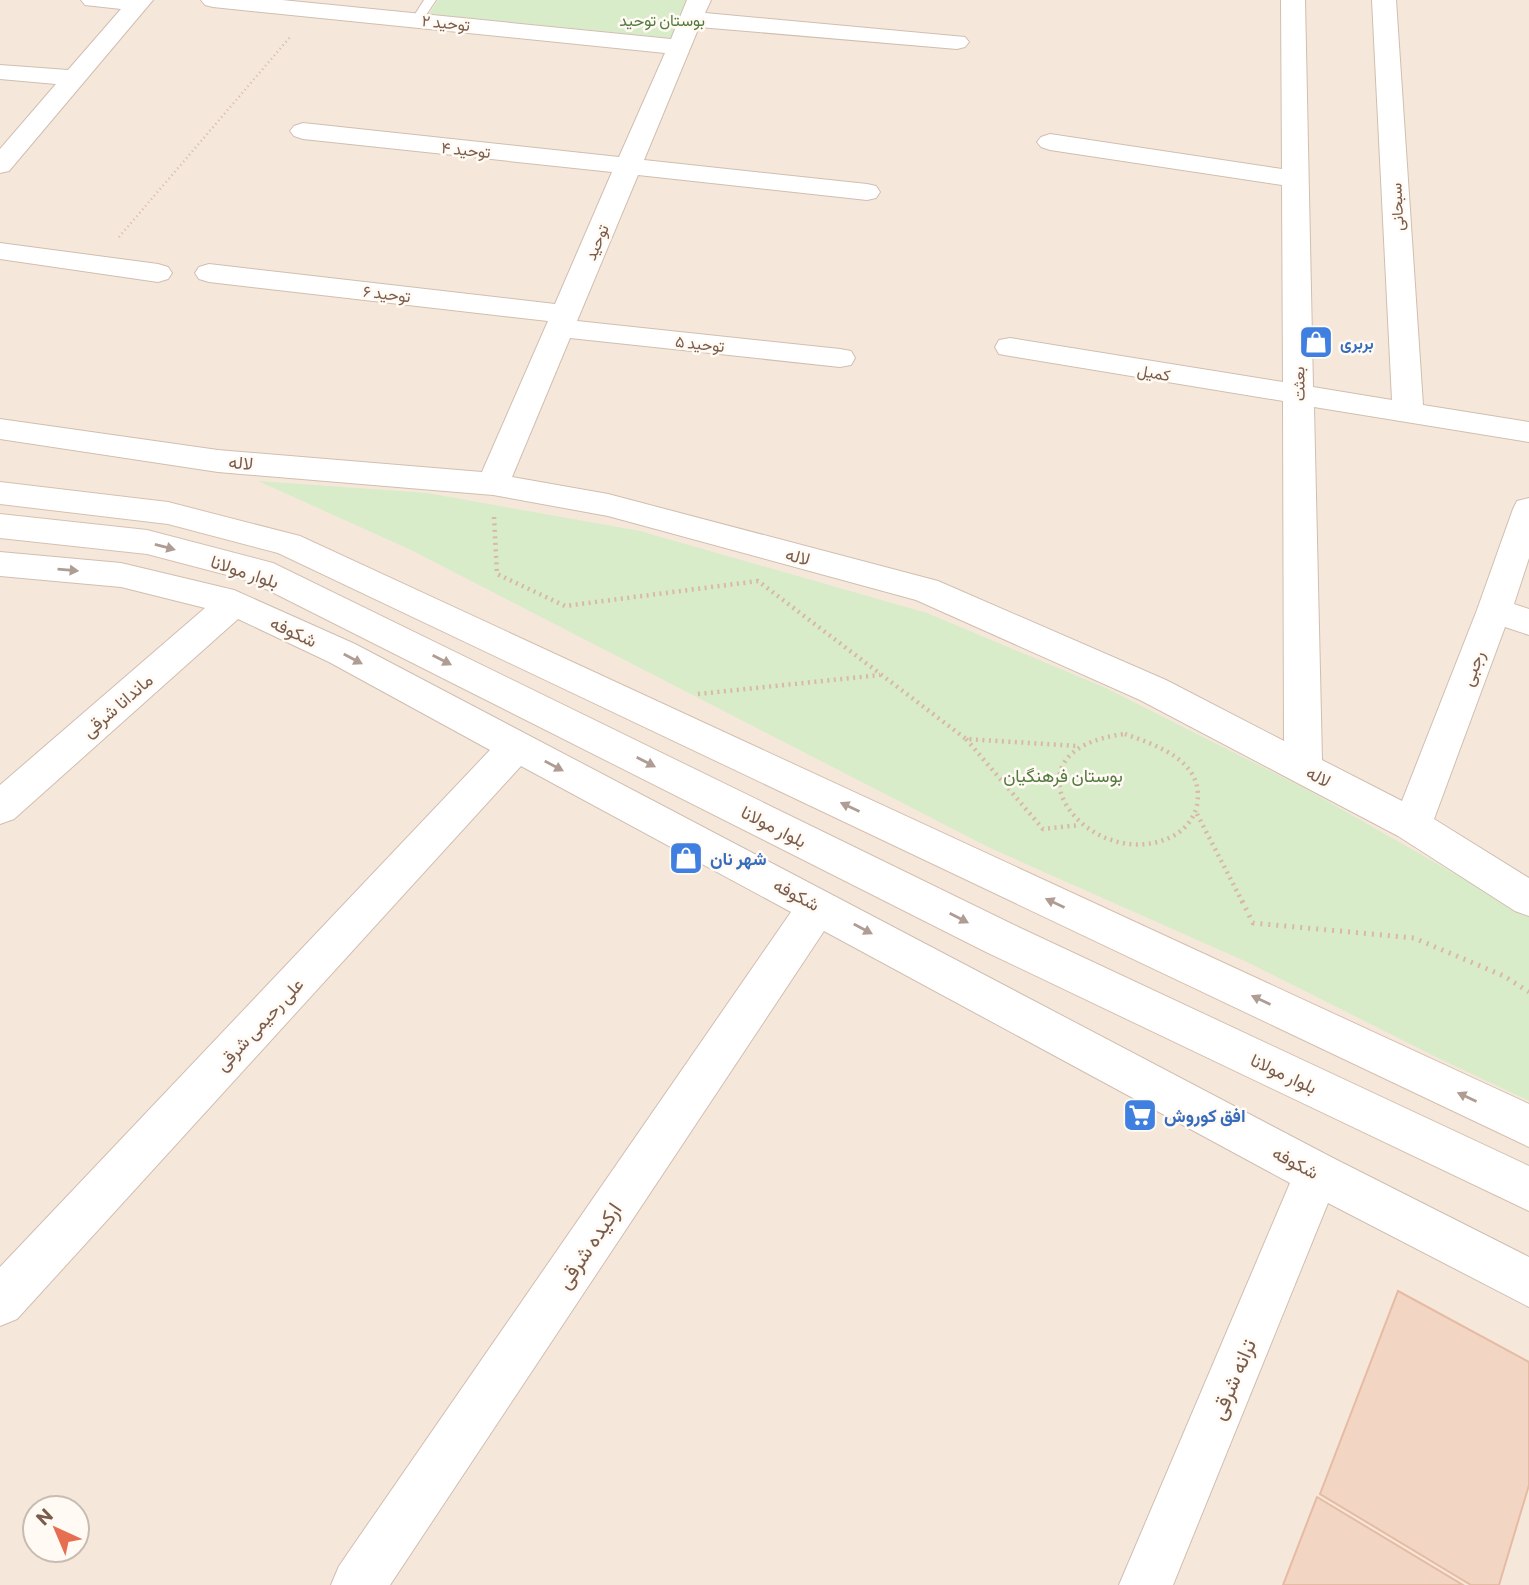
<svg xmlns="http://www.w3.org/2000/svg" width="1529" height="1585" font-family="Commissioner,Vazirmatn,sans-serif">
	<style>
		.residential { fill: #f5e8da; fill-rule: evenodd }
		.green { fill: #d8ecc9 }
		.building { fill: #f3d5c3; stroke: #e6bba3; stroke-width: 2 }
		.lines { fill: none; stroke-linecap: round; stroke-linejoin: round }
		.service-casing { stroke: #d1beb0; stroke-width: 2 }
		.minor-casing { stroke: #d1beb0; stroke-width: 2 }
		.secondary-casing { stroke: #d6c0b0; stroke-width: 2 }
		.path-far2 { stroke: #d9b8a5; stroke-width: 2.5; stroke-dasharray: 1 3.5; stroke-linecap: butt }
		.path-far1 { stroke: #d9b8a5; stroke-width: 4.5; stroke-dasharray: 2 4.5; stroke-linecap: butt }
		.path { stroke: #d9b8a5; stroke-width: 5; stroke-dasharray: 2 6; stroke-linecap: butt }
		.service { fill: #fff; fill-rule: evenodd }
		.minor { fill: #fff; fill-rule: evenodd }
		.secondary { fill: #fff; fill-rule: evenodd }
		.oneway { fill: #af9d94 }
		.labels { text-anchor: middle; dominant-baseline: central; stroke-width: 5; stroke-linejoin: round; paint-order: stroke }
		.far-park-label { font-size: 16px; fill: #537a41; stroke: #fffaf3 }
		.far-street-label { font-size: 16px; fill: #7a5c4d; stroke: #fffaf3 }
		.far-shop-label { font-size: 16px; font-weight: bold; fill: #366cbe; stroke: #fffaf3; text-anchor: start }
		.street-label { font-size: 18px; fill: #7a5c4d; stroke: #fffaf3 }
		.park-label { font-size: 18px; fill: #537a41; stroke: #fffaf3 }
		.shop-label { font-size: 18px; font-weight: bold; fill: #366cbe; stroke: #fffaf3; text-anchor: start }
		.near-street-label { font-size: 21px; fill: #7a5c4d; stroke: #fffaf3 }
	</style>
	<rect width="100%" height="100%" fill="#fdf6ec"/>
	<path class="residential" d="M0 0H1529V1585H0ZM35 1508H77V1550H35Z"/>
	<g class="green">
		<polygon points="438,0 692,0 680,39 429,14"/>
		<polygon points="258,481 427,493 640,531 927,613 1106,688 1306,789 1529,916 1529,1101 1440,1059 1249,963 988,847 411,550"/>
	</g>
	<g class="building">
		<polygon points="1398,1291 1529,1362 1529,1485 1499,1585 1471,1585 1320,1494"/>
		<polygon points="1317,1497 1463,1585 1283,1585"/>
	</g>
	<g class="lines">
		<g class="service-casing">
			<polygon id="service" points="424,0 436,0 422,21 414,21 412,19"/>
		</g>
		<g class="minor-casing">
			<g id="minor">
				<polygon points="81,0 153,0 9,171 0,173 0,149 56,84 0,79 0,65 68,70 121,9 85,5"/>
				<polygon points="201,0 282,0 671,39 687,0 711,0 705,13 965,37 969,42 965,47 957,49 699,27 644,160 867,184 876,186 880,192 876,198 867,200 638,175 577,321 840,349 851,351 855,358 851,365 840,367 570,338 512,477 608,494 938,581 1166,680 1284,741 1283,401 1010,356 999,354 995,347 999,340 1010,338 1283,382 1282,185 1050,150 1041,147 1037,142 1041,137 1050,134 1282,169 1281,0 1305,0 1313,387 1392,400 1372,0 1396,0 1423,405 1529,422 1529,442 1314,407 1322,760 1402,801 1477,610 1513,509 1517,501 1529,498 1529,558 1514,604 1529,609 1529,635 1505,627 1434,819 1529,878 1529,916 1515,911 1398,836 1140,700 916,600 608,516 493,495 218,472 0,439 0,419 218,450 482,472 548,321 209,282 199,279 195,273 199,267 209,264 555,304 612,172 303,139 294,136 290,131 294,126 303,123 619,157 665,53 213,7 205,5"/>
				<polygon points="0,243 158,264 168,267 172,273 168,279 158,282 0,259"/>
				<polygon points="0,552 121,563 234,590 355,644 1333,1158 1529,1257 1529,1307 1328,1203 1173,1585 1119,1585 1290,1183 824,931 390,1585 331,1585 339,1566 791,912 521,766 17,1319 0,1326 0,1267 490,750 329,662 238,619 14,819 0,824 0,785 205,608 121,587 0,576"/>
			</g>
		</g>
		<g class="secondary-casing">
			<g id="secondary">
				<polygon points="0,482 168,502 300,536 1529,1104 1529,1147 278,553 168,524 0,504"/>
				<polygon points="0,514 147,530 273,563 1014,925 1529,1166 1529,1211 984,951 250,581 147,554 0,538"/>
			</g>
		</g>
		<polyline class="path-far2" points="119,237 291,36"/>
		<g class="path-far1">
			<polyline points="494,517 497,574 565,606 758,581 966,739 1077,746"/>
			<polyline points="698,694 880,675"/>
			<path d="M1125 734C1158 746 1205 761 1197 805 1194 819 1184 831 1171 837 1088 876 992 750 1125 734Z"/>
			<polyline points="966,739 1043,829 1080,825"/>
			<polyline points="1197,814 1243,903"/>
		</g>
		<polyline class="path" points="1242,901 1253,923 1414,938 1504,976 1529,992"/>
		<use href="#service" class="service"/>
		<use href="#minor" class="minor"/>
		<use href="#secondary" class="secondary"/>
	</g>
	<defs><path id="oneway-solid" d="M-6-.8H1V-3.2L6.5 0L1 3.2V.8H-6Z" transform="scale(1.75)"/></defs>
	<g class="oneway">
		<use href="#oneway-solid" transform="translate(165 547) rotate(15)"/>
		<use href="#oneway-solid" transform="translate(68 570) rotate(5)"/>
		<use href="#oneway-solid" transform="translate(353 659) rotate(28)"/>
		<use href="#oneway-solid" transform="translate(442 660) rotate(27)"/>
		<use href="#oneway-solid" transform="translate(646 762) rotate(27)"/>
		<use href="#oneway-solid" transform="translate(554 766) rotate(28)"/>
		<use href="#oneway-solid" transform="translate(850 807) rotate(-155)"/>
		<use href="#oneway-solid" transform="translate(1055 903) rotate(-155)"/>
		<use href="#oneway-solid" transform="translate(959 918) rotate(27)"/>
		<use href="#oneway-solid" transform="translate(863 929) rotate(28)"/>
		<use href="#oneway-solid" transform="translate(1261 1000) rotate(-155)"/>
		<use href="#oneway-solid" transform="translate(1467 1097) rotate(-155)"/>
	</g>
	<defs>
		<g id="shop-square" transform="scale(1.75)"><rect x="-9" y="-9" width="18" height="18" rx="4" fill="#3f7fe0" stroke="#fffaf3"/><path d="M-5-2.5h2.3a2.7 3.5 0 0 1 5.4 0H5L5.5 6h-11ZM-1.5-2.5h3a1.5 2.3 0 0 0-3 0Z" fill="#fff"/></g>
		<g id="supermarket-square" transform="scale(1.75)"><rect x="-9" y="-9" width="18" height="18" rx="4" fill="#3f7fe0" stroke="#fffaf3"/><path d="M-6-5.5h2.5l.6 2H6L4.5 2H-2.5L-4.4-4H-6ZM-1.5 3.2a1.3 1.3 0 1 0 .1 0ZM3 3.2a1.3 1.3 0 1 0 .1 0Z" fill="#fff"/></g>
	</defs>
	<g fill-rule="evenodd">
		<use href="#shop-square" x="1316" y="342"/>
		<use href="#shop-square" x="686" y="858"/>
		<use href="#supermarket-square" x="1140" y="1115"/>
	</g>
	<g class="labels">
		<g class="far-park-label">
			<text x="662" y="19">بوستان توحید</text>
		</g>
		<g class="far-street-label">
			<text transform="translate(446 22) rotate(6)">توحید ۲</text>
			<text transform="translate(466 149) rotate(6)">توحید ۴</text>
			<text transform="translate(1396 207) rotate(-93)">سبحانی</text>
			<text transform="translate(596 242) rotate(-67)">توحید</text>
			<text transform="translate(387 293) rotate(7)">توحید ۶</text>
			<text transform="translate(700 343) rotate(6)">توحید ۵</text>
			<text transform="translate(1154 372) rotate(10)">کمیل</text>
			<text transform="translate(1298 384) rotate(-91)">بعثت</text>
		</g>
		<g class="far-shop-label">
			<text x="1340" y="342">بربری</text>
		</g>
		<g class="street-label">
			<text transform="translate(241 462) rotate(5)">لاله</text>
			<text transform="translate(798 556) rotate(15)">لاله</text>
			<text transform="translate(245 571) rotate(18)">بلوار مولانا</text>
			<text transform="translate(294 631) rotate(25)">شکوفه</text>
			<text transform="translate(1472 668) rotate(-69)">رجبی</text>
			<text transform="translate(117 705) rotate(-41)">ماندانا شرقی</text>
			<text transform="translate(1319 776) rotate(28)">لاله</text>
			<text transform="translate(774 826) rotate(27)">بلوار مولانا</text>
			<text transform="translate(797 894) rotate(28)">شکوفه</text>
			<text transform="translate(259 1024) rotate(-47)">علی رحیمی شرقی</text>
			<text transform="translate(1284 1073) rotate(25)">بلوار مولانا</text>
			<text transform="translate(1296 1162) rotate(28)">شکوفه</text>
		</g>
		<g class="park-label">
			<text x="1063" y="775">بوستان فرهنگیان</text>
		</g>
		<g class="shop-label">
			<text x="710" y="858">شهر نان</text>
			<text x="1164" y="1115">افق کوروش</text>
		</g>
		<g class="near-street-label">
			<text transform="translate(588 1245) rotate(-56)">ارکیده شرقی</text>
			<text transform="translate(1232 1379) rotate(-67)">ترانه شرقی</text>
		</g>
	</g>
	<g transform="translate(56 1529) rotate(316)"><circle r="33" fill="#fffaf3" stroke="#cabbb1" stroke-width="2"/>
	<path d="M0-5L12 26L0 18L-12 26Z" fill="#e76f51"/>
	<text y="-10" font-size="19" font-weight="bold" text-anchor="middle" fill="#7a5c4d">N</text>
	</g>
</svg>
